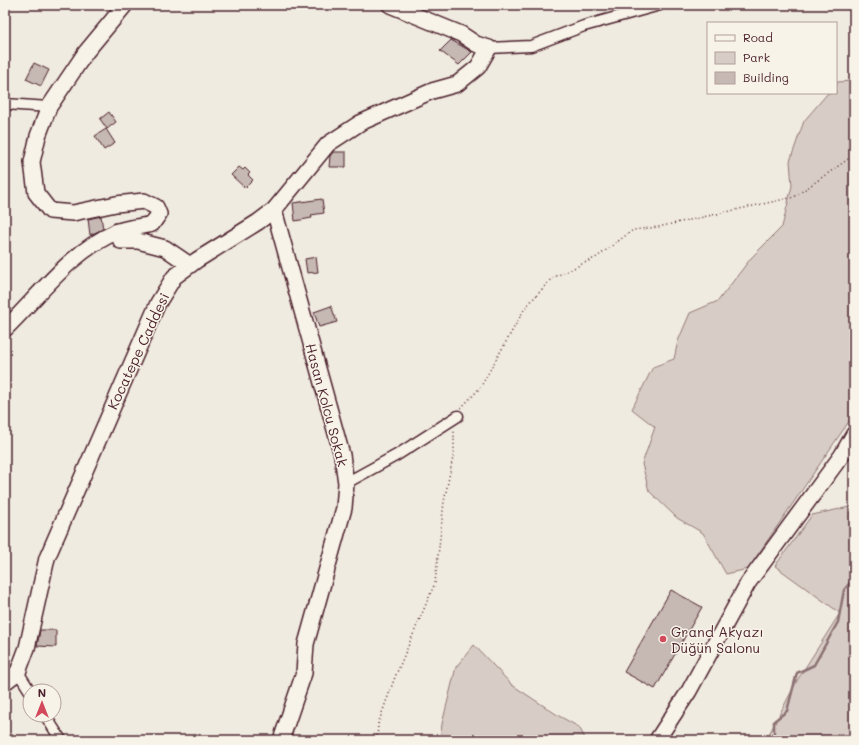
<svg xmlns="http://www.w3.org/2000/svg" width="859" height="745" font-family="Mali,sans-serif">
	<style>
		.green { fill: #d8cdc6; stroke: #917678 }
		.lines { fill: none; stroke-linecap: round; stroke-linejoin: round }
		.stream { stroke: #8b6f72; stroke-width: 2.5 }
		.building { fill: #c6b8b3; stroke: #4a1f2b }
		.street-casing { stroke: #4a1f2b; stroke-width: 13 }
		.secondary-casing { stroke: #4a1f2b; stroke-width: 18 }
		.path { stroke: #4a1f2b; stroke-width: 1.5; stroke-dasharray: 1 3; stroke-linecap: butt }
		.street { stroke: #f7f3e8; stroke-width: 10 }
		.secondary { stroke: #f7f3e8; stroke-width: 15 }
		.poi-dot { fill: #d1495b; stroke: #f7f3e8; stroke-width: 1.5 }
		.labels { text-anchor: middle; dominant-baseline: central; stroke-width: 3; stroke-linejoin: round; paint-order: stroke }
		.street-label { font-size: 14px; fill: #4a1f2b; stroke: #f7f3e8 }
		.poi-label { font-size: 14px; fill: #4a1f2b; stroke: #f7f3e8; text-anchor: start }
	</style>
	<rect width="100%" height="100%" fill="#f0ebe0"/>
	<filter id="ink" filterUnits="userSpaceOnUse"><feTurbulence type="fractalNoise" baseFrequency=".025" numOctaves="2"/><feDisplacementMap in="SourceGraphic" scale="8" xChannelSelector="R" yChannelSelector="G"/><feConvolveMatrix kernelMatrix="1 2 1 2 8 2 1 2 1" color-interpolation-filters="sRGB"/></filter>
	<g filter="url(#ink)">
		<g class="green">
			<polygon points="854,81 854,414 748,569 726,574 703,533 677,518 649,491 642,464 655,427 632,409 653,367 674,359 678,341 690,313 718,301 751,258 782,227 792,186 790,161 804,121 828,93 836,93 837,82"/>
			<polygon points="854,506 854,740 766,740 798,679 840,613 775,566 812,515"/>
			<polygon points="474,645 512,685 559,716 579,727 586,740 440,740 442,724 456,667"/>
		</g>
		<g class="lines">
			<polyline class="stream" points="774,740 774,721 787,711 797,673 814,665 838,622 844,590 854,578"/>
		</g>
		<g class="building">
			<polygon points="451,40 472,52 459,65 440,51"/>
			<polygon points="34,63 49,70 41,86 26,79"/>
			<polygon points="109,112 116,122 107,129 100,119"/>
			<polygon points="106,129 115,143 104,150 95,136"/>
			<polygon points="333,152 346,152 346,167 329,167 330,156"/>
			<polygon points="239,167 243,170 245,168 250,173 248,175 253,180 245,188 231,175"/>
			<polygon points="322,199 324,213 311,215 312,218 295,221 293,203"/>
			<polygon points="101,216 103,229 90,235 88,219"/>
			<polygon points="316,257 318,272 307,273 305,259"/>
			<polygon points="331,306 337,322 319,327 314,312"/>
			<polygon points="671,590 702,607 655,689 624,672"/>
			<polygon points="40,630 56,630 56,647 37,646"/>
		</g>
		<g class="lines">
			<g class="street-casing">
				<g id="street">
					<polyline points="489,48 531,46 584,26 660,5"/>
					<polyline points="5,104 49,107"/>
					<polyline points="346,483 397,455 458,416"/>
					<polyline points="18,672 30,691"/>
					<polyline points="45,715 61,740"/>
				</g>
			</g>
			<g class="secondary-casing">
				<g id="secondary">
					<polyline points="274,210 342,455 346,483 344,508 306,644 304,673 281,740"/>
					<polyline points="117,231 121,241 138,241 165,248 190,265"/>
					<path d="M5 329C40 295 70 252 116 232 127 227 141 227 152 224L159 214 156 207 144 201 116 204 73 213 50 211 36 193 32 162 38 136 49 107 86 52 125 5"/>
					<polyline points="5,682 18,672 27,648 47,558 158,303 174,277 197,260 258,222 274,210 328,144 360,123 432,91 457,84 478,67 489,48 476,44 461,34 390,5"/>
					<polyline points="657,740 689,691 748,583 842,455 854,434"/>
				</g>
			</g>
			<g class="path">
				<polyline points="461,408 480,388 525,308 552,278 597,257 633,230 658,227 794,197 854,155"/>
				<polyline points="377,740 378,724 395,677 435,583 444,502 454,452 454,431"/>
			</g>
			<use href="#street" class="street"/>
			<use href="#secondary" class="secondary"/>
		</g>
	</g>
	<circle class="poi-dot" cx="663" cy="639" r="4"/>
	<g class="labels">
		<g class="street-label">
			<text transform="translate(138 351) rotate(-65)">Kocatepe Caddesi</text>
			<text transform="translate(327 405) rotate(75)">Hasan Kolcu Sokak</text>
		</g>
		<g class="poi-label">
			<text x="671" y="631">Grand Akyazı<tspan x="671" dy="16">Düğün Salonu</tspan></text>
		</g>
	</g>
	<rect width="859" height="745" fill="none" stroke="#f7f3e8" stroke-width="20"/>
	<rect x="10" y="10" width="839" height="725" fill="none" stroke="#4a1f2b" stroke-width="1.5" filter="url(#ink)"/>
	<rect x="707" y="22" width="130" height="72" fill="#f7f3e8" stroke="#b29e9c"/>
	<rect x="715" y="35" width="20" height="6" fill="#f7f3e8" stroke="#b29e9c"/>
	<text x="743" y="42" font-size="12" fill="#4a1f2b">Road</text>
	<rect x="715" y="52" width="20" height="12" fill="#d8cdc6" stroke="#b29e9c"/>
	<text x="743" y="62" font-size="12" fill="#4a1f2b">Park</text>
	<rect x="715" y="72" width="20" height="12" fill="#c6b8b3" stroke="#b29e9c"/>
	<text x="743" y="82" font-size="12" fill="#4a1f2b">Building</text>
	<g transform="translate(42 703)"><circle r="19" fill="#f7f3e8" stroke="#b29e9c"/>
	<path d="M0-3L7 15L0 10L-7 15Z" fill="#d1495b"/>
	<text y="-6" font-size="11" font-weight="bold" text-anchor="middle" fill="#4a1f2b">N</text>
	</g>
</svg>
